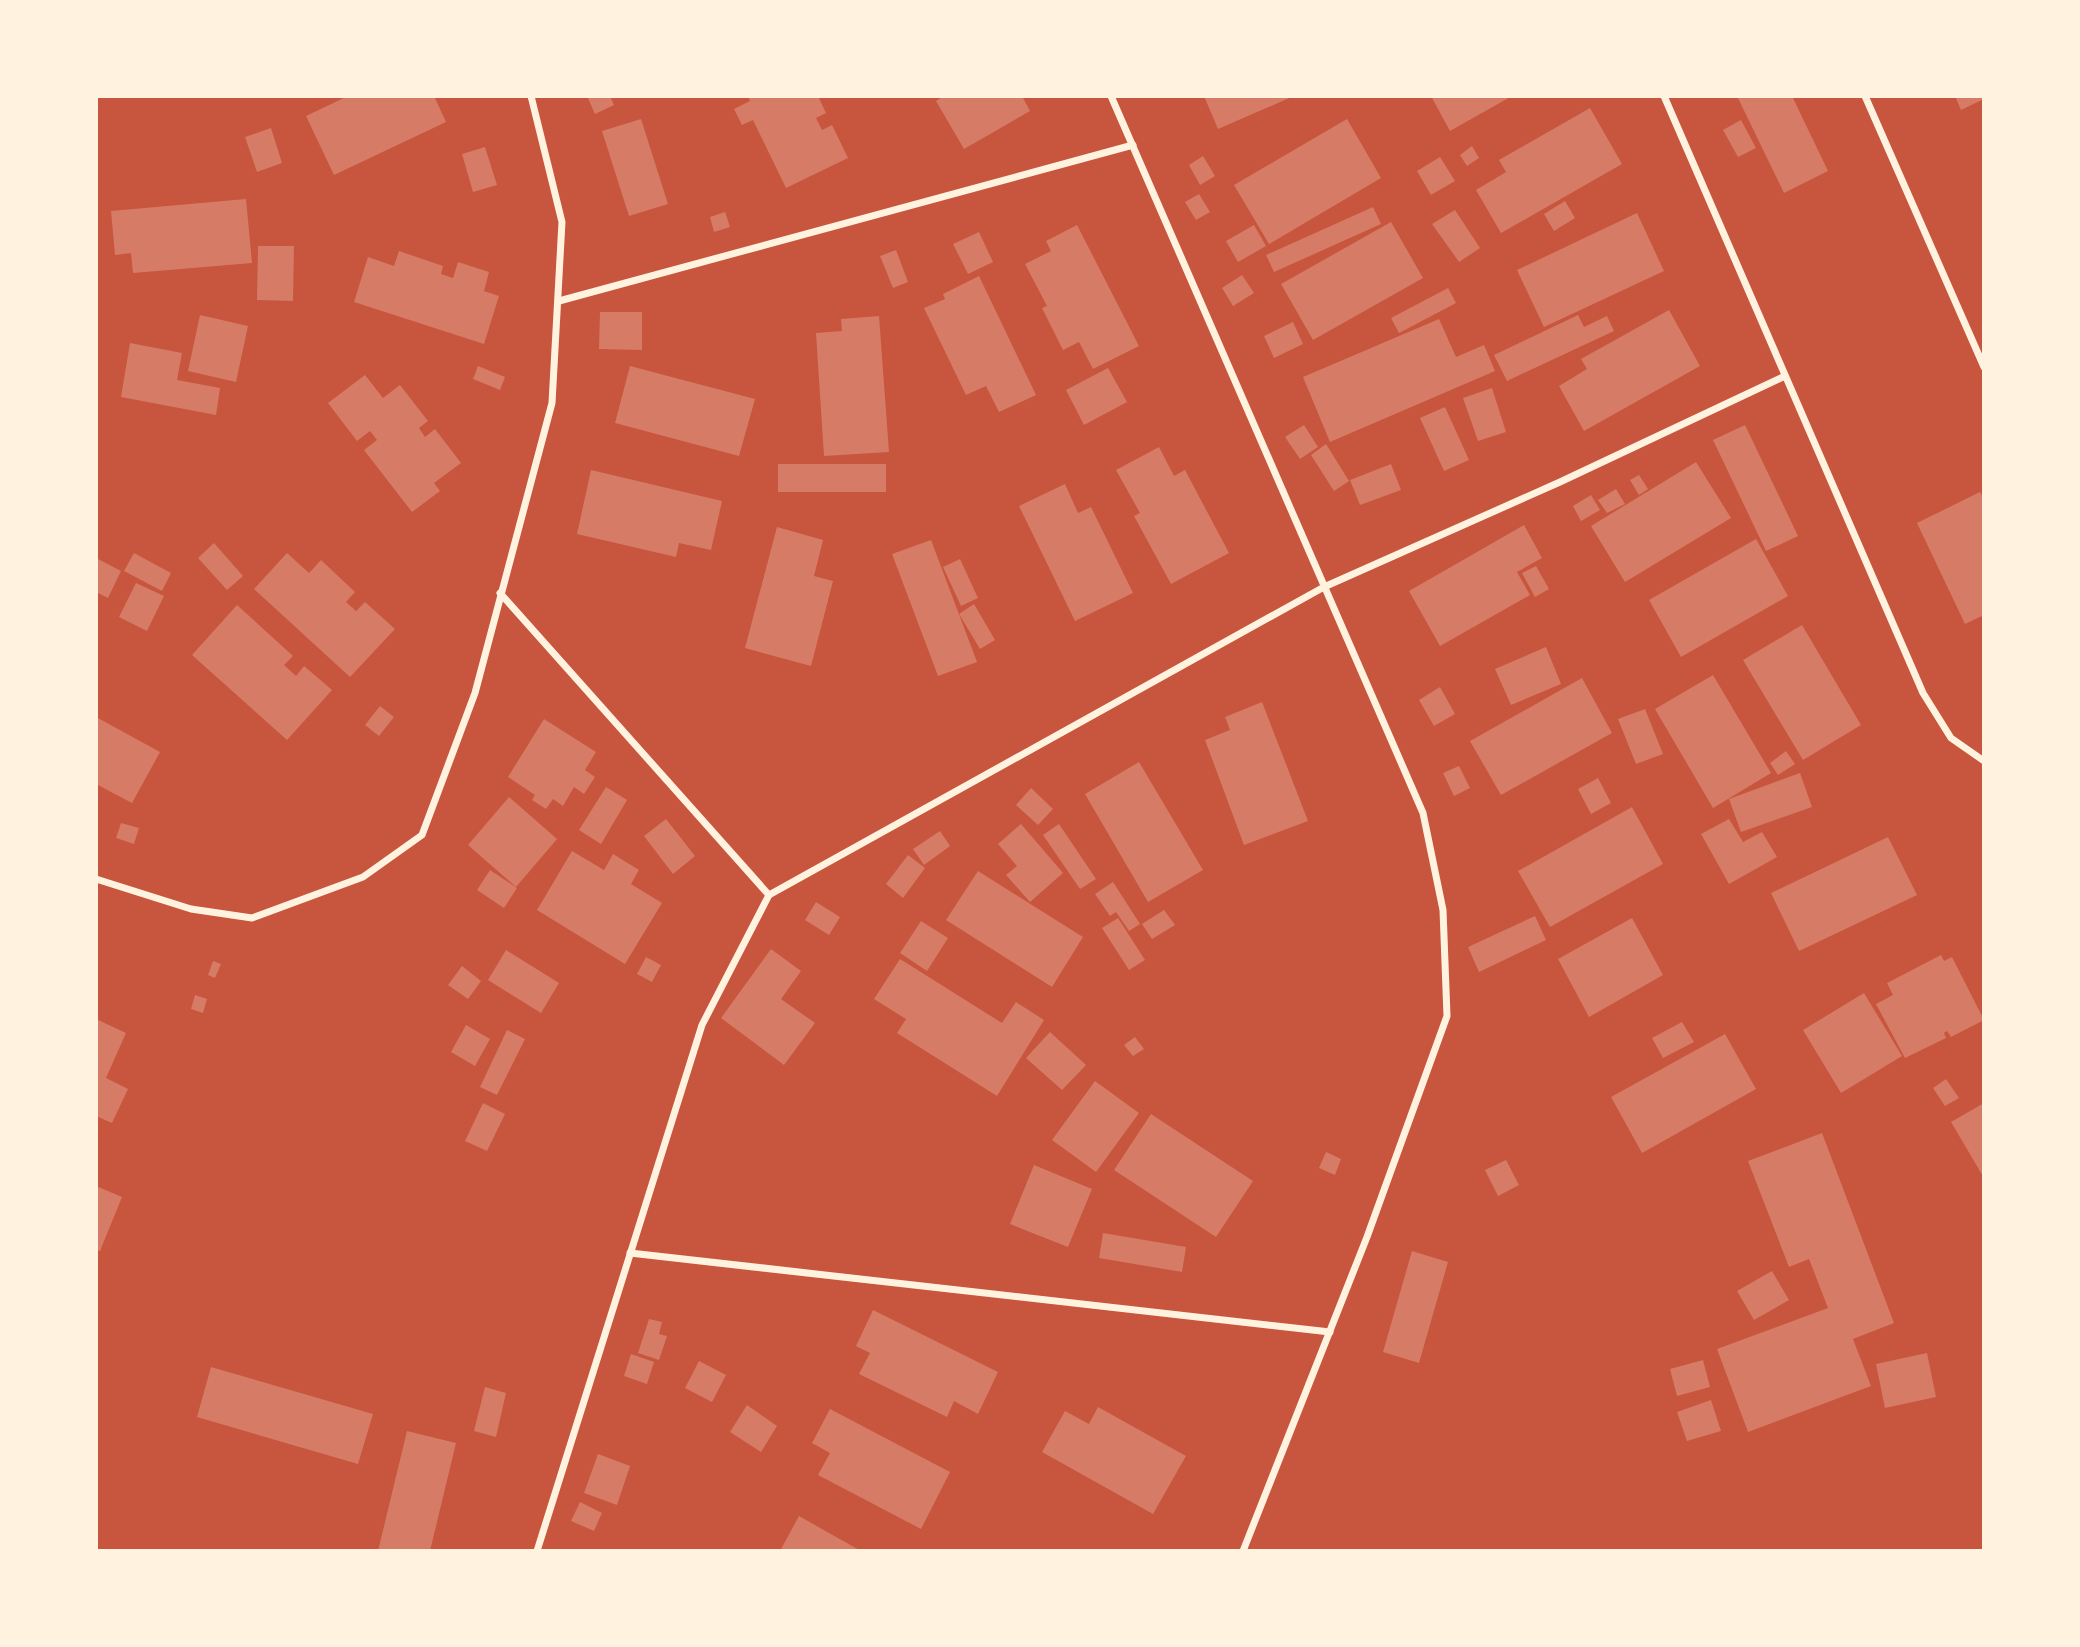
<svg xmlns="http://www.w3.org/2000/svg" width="2080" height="1647" font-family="'Noto Sans',sans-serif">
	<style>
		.building { fill: #d67c66 }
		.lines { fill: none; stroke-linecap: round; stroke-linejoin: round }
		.minor { stroke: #fff3e0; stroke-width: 7 }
	</style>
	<rect width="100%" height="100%" fill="#c8553d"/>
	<g class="building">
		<polygon points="348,96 434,96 446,122 334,175 306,116"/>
		<polygon points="587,96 610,96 614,105 595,114"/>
		<polygon points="748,96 818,96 826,113 816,118 822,130 832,125 848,158 786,188 753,120 742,125 734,109 750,101"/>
		<polygon points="944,96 1022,96 1030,111 964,149 936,101"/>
		<polygon points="1204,96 1294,96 1218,129"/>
		<polygon points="1431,96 1512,96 1450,131"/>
		<polygon points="1737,96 1792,96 1828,171 1784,193"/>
		<polygon points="1955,96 1984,96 1984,99 1961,110"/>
		<polygon points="1590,108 1622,164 1501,233 1476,190 1506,172 1499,160"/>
		<polygon points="641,119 668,204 629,216 602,131"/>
		<polygon points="1347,119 1381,178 1269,244 1234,185"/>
		<polygon points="1741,120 1756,148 1738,157 1723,130"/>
		<polygon points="271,128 282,163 257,172 245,137"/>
		<polygon points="1472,146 1479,158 1467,166 1460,155"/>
		<polygon points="485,147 497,185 473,192 462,154"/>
		<polygon points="1203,156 1215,176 1200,185 1189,165"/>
		<polygon points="1440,157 1455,181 1431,195 1417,171"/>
		<polygon points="1199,194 1210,212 1196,220 1185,202"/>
		<polygon points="246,199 252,263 133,273 131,253 115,255 111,211"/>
		<polygon points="1565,201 1575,218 1554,231 1544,214"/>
		<polygon points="1373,207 1381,224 1274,272 1266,255"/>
		<polygon points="1455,210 1480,248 1459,262 1432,224"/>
		<polygon points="725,212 730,227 714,232 710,217"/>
		<polygon points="1637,213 1664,271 1544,327 1517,270"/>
		<polygon points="1391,222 1423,278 1313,340 1281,284"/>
		<polygon points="1077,225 1139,346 1093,369 1079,342 1063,350 1042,308 1047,306 1025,264 1051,251 1046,241"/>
		<polygon points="1254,225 1266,246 1238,262 1226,241"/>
		<polygon points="979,232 993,262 968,274 953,244"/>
		<polygon points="258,246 294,246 293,301 257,300"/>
		<polygon points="896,250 908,282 893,288 880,256"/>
		<polygon points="399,251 443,266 441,274 453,278 458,262 489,272 484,291 499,296 484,344 354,302 368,257 394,266"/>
		<polygon points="1242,275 1254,293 1233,306 1222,288"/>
		<polygon points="979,276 1036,395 999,412 986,386 966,395 924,308 945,299 943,294"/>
		<polygon points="1448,288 1456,303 1399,333 1391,318"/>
		<polygon points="1669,310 1700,366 1584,431 1559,386 1587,369 1581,359"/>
		<polygon points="600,312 642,312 642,350 599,349"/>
		<polygon points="200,315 248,326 236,382 188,371"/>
		<polygon points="1578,315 1584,327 1607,316 1614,331 1507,381 1494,355"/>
		<polygon points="879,316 889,452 824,456 816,333 842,331 841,319"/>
		<polygon points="1439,319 1456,357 1484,345 1495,371 1330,442 1303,377"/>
		<polygon points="1293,322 1303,344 1274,358 1264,336"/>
		<polygon points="130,343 182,353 177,380 220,388 216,415 121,397"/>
		<polygon points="478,366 505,377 500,390 473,379"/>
		<polygon points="630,366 755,399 739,456 615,423"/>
		<polygon points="1108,368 1127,402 1084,425 1066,390"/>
		<polygon points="365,375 383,398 400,385 428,421 419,428 425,437 435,429 461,463 434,483 440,491 412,512 364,450 377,440 370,431 357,441 328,403"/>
		<polygon points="1492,388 1506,432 1478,441 1463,398"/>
		<polygon points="1445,407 1469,460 1444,471 1420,418"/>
		<polygon points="1304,425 1318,447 1300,459 1285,437"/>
		<polygon points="1745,425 1798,536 1766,551 1713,440"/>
		<polygon points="1326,444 1349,481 1334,491 1311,455"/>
		<polygon points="1159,447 1174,476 1185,470 1229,553 1171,584 1134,516 1140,513 1116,470"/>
		<polygon points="1696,462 1731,518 1625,582 1591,526"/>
		<rect x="778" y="464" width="108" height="28"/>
		<polygon points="1391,464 1401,490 1360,505 1350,480"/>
		<polygon points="591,470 722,501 711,550 679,543 676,557 577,534"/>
		<polygon points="1639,475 1648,489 1639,495 1630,480"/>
		<polygon points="1065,484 1078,513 1091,507 1133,593 1075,621 1019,506"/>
		<polygon points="1616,489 1625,504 1607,513 1598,500"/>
		<polygon points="1980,492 1984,499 1984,615 1965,624 1917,523"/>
		<polygon points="1591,495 1600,510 1581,521 1573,506"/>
		<polygon points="1524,525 1542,558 1517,572 1530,595 1440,646 1409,591"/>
		<polygon points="777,527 823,540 814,576 833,581 811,666 745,648"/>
		<polygon points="1756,539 1788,596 1681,657 1649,600"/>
		<polygon points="931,540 977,662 938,676 892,554"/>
		<polygon points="214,543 243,576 227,590 198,558"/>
		<polygon points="134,553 171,573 162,591 124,571"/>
		<polygon points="287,553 309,573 321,560 355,592 346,602 356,611 365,602 395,629 350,677 254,589"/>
		<polygon points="96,558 121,571 108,598 96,592"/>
		<polygon points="960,559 978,598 961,606 943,567"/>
		<polygon points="1536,566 1549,589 1535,597 1522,573"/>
		<polygon points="136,583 164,596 147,631 119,617"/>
		<polygon points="974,604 995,640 980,649 959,614"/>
		<polygon points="237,605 293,656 284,665 296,676 304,666 332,690 287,740 192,655"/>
		<polygon points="1802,625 1861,725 1803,760 1743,660"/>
		<polygon points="1546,647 1561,684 1511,705 1495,669"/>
		<polygon points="1713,675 1771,773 1713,808 1655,709"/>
		<polygon points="1582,678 1612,733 1501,795 1470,741"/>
		<polygon points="1440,687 1455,714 1434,726 1419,700"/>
		<polygon points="1262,702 1308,821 1244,845 1205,740 1230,730 1225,717"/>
		<polygon points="380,706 394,717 379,736 365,725"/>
		<polygon points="1645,709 1663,754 1636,764 1618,719"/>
		<polygon points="96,717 160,752 132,803 96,784"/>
		<polygon points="544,719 596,752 585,770 595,777 584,794 574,787 563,806 553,799 546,809 532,800 535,795 508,777"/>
		<polygon points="1786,751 1795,764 1778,775 1770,763"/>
		<polygon points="1139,762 1203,870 1148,902 1085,794"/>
		<polygon points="1459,766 1470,788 1454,796 1443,773"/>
		<polygon points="1800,773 1812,807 1741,832 1729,799"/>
		<polygon points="1598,778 1611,803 1591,814 1578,789"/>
		<polygon points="606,787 627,800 601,844 579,830"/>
		<polygon points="1031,788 1053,809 1038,825 1016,805"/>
		<polygon points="509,797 557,839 516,887 468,845"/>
		<polygon points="1632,807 1663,864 1550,927 1518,871"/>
		<polygon points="666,819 695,856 673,874 644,836"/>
		<polygon points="1729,819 1743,842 1762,832 1777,857 1729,884 1701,834"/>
		<polygon points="121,823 139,828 134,844 116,838"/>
		<polygon points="1021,824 1063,873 1030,902 1006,875 1017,866 998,844"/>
		<polygon points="1059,824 1096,879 1080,889 1043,835"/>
		<polygon points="940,831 950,846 924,865 913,849"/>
		<polygon points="1888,837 1917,895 1799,951 1771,893"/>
		<polygon points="572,851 604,870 613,854 639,870 631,884 662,903 625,964 537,910"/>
		<polygon points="908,855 925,868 903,898 886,884"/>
		<polygon points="490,870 517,888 504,908 477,890"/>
		<polygon points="978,871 1083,937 1052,987 946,920"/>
		<polygon points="1113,882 1140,924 1129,931 1116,912 1110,916 1095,894"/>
		<polygon points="816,902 840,917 829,935 805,920"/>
		<polygon points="1164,910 1175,925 1152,939 1142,924"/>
		<polygon points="1535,916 1546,940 1479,972 1468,947"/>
		<polygon points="1118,918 1145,960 1129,970 1102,928"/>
		<polygon points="1632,918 1663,975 1589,1017 1558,959"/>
		<polygon points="921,921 948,938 927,971 900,953"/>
		<polygon points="771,949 801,971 781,999 815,1023 784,1065 721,1018"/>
		<polygon points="506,950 559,983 541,1013 488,980"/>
		<polygon points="1941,955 1944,961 1952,957 1984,1020 1951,1037 1947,1031 1944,1033 1946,1038 1905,1058 1876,1004 1893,995 1887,983"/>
		<polygon points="646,957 661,965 652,982 637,974"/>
		<polygon points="900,959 1002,1023 1016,1002 1044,1020 997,1096 897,1033 906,1019 874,999"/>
		<polygon points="213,961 221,964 215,978 208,975"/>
		<polygon points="462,966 481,981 468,999 448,985"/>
		<polygon points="1864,993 1902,1056 1841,1093 1803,1030"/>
		<polygon points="195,995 207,999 203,1013 191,1009"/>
		<polygon points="96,1019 126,1033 106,1078 128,1089 112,1123 96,1116"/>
		<polygon points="1682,1022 1694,1042 1663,1058 1652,1038"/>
		<polygon points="466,1025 490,1039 475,1066 451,1052"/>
		<polygon points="507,1030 525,1039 497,1095 480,1087"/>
		<polygon points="1050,1032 1086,1065 1062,1090 1026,1058"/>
		<polygon points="1725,1034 1756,1089 1642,1153 1611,1097"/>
		<polygon points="1135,1037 1144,1049 1133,1056 1124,1045"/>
		<polygon points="1946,1079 1959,1098 1945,1106 1933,1088"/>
		<polygon points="1095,1081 1139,1113 1096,1172 1052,1140"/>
		<polygon points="483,1103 505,1114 487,1151 465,1141"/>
		<polygon points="1984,1103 1984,1178 1951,1122"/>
		<polygon points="1151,1114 1253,1181 1216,1237 1114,1170"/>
		<polygon points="1822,1133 1894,1323 1853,1339 1871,1386 1748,1432 1717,1349 1828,1308 1809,1259 1789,1267 1748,1161"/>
		<polygon points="1326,1152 1341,1159 1335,1175 1319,1168"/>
		<polygon points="1506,1160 1519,1185 1498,1196 1485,1170"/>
		<polygon points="1034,1165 1092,1189 1068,1247 1010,1224"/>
		<polygon points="96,1186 122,1197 100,1251 96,1250"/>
		<polygon points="1103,1233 1186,1247 1182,1272 1099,1258"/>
		<polygon points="1412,1251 1448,1262 1419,1363 1383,1352"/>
		<polygon points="1772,1271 1789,1300 1754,1320 1737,1291"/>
		<polygon points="873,1310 998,1372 978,1414 954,1401 947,1417 859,1374 870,1353 856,1346"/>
		<polygon points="649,1319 662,1322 659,1334 667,1336 659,1360 638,1353"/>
		<polygon points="1927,1353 1936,1397 1885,1408 1876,1364"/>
		<polygon points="631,1354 654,1362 647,1384 624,1376"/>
		<polygon points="1703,1360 1710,1387 1677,1396 1670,1369"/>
		<polygon points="699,1361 726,1375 712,1402 685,1388"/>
		<polygon points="211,1367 373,1414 358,1464 197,1417"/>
		<polygon points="485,1387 506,1393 496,1437 474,1431"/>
		<polygon points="1711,1400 1721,1431 1687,1441 1677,1412"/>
		<polygon points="747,1405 777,1426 761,1452 730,1432"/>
		<polygon points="1098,1407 1186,1456 1153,1514 1042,1452 1065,1411 1089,1424"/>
		<polygon points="830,1409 950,1472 921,1529 818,1475 830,1453 812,1443"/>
		<polygon points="407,1431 456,1443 430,1551 378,1551"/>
		<polygon points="598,1454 630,1466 617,1505 584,1493"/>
		<polygon points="580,1502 602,1513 594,1531 571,1521"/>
		<polygon points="799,1516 861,1551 780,1551"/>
	</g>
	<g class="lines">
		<g class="minor">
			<polyline points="1111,96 1423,813 1443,910 1447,1016 1367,1237 1243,1551"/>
			<polyline points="1664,96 1923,693 1951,738 1984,761"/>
			<polyline points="1865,96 1984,367"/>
			<polyline points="559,301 1133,145"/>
			<polyline points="500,593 769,895"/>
			<polyline points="96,879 191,909 252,918 363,877 422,835 475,693 552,403 562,222 531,96"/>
			<polyline points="630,1253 1330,1332"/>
			<polyline points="537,1551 702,1025 769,895 1324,587 1560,482 1785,376"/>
		</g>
	</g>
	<rect width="2080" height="1647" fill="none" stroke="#fff3e0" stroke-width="196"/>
</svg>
